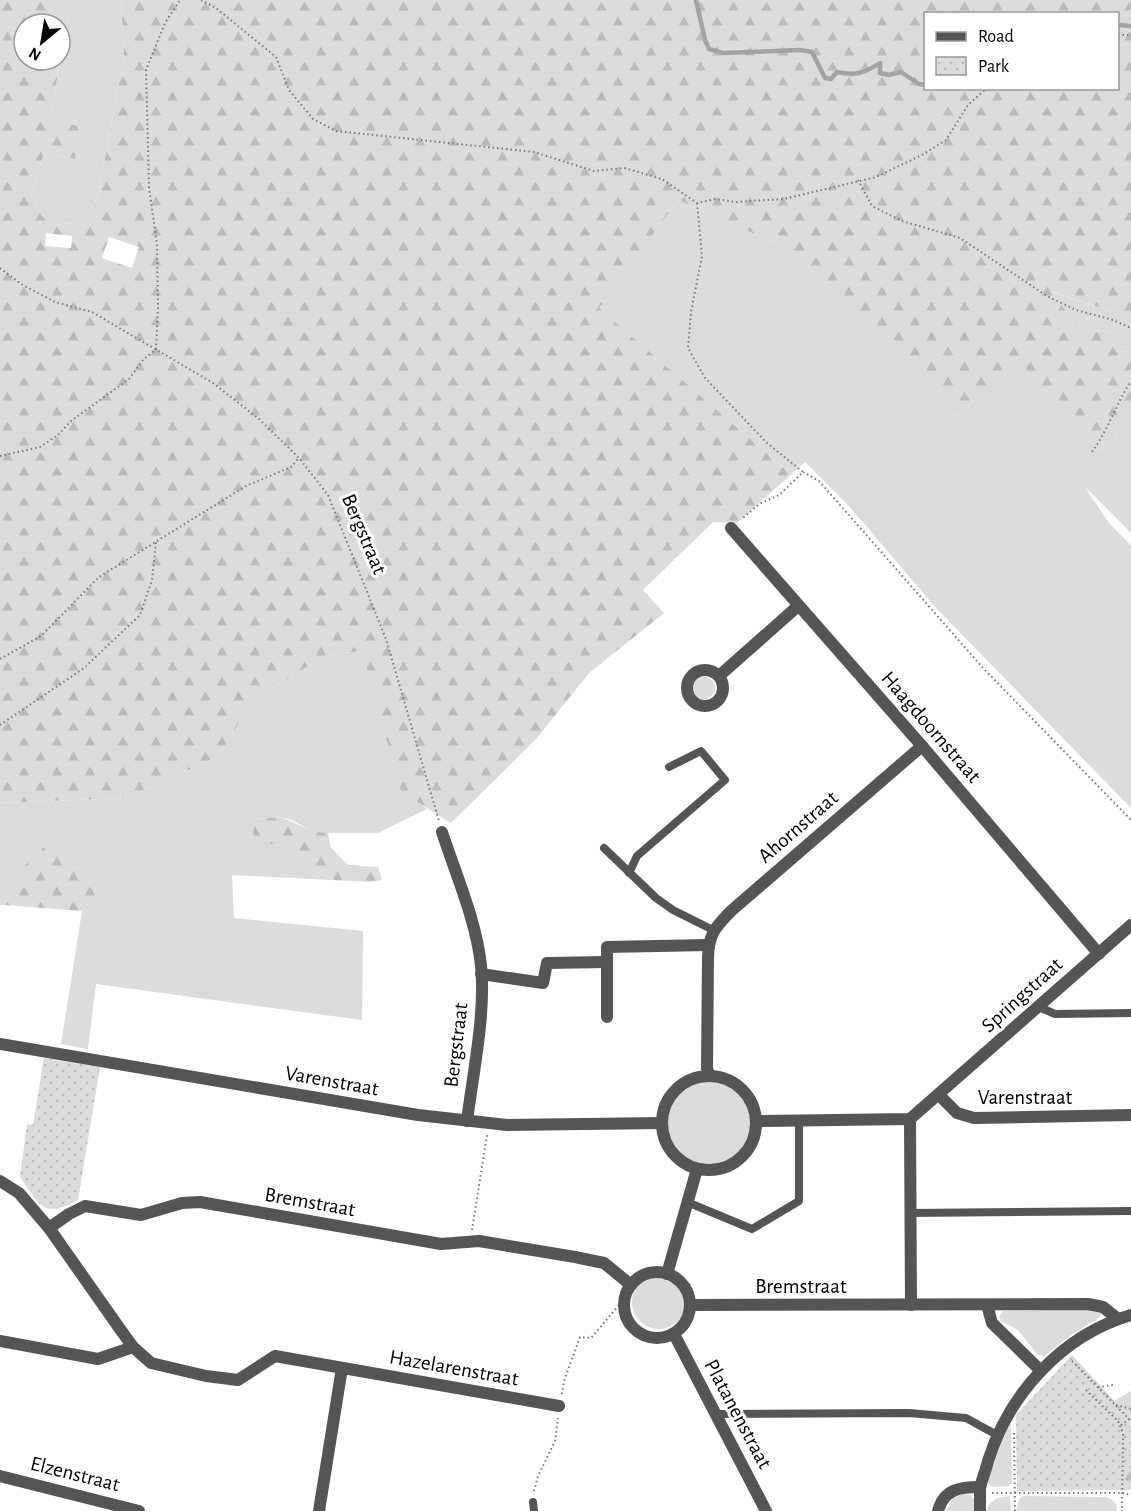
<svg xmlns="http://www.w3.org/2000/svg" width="1131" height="1511" font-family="'Alegreya Sans',sans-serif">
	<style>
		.grass { fill: #dcdcdc }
		.forest { fill: url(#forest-firs); fill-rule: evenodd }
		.park { fill: url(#park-dots) }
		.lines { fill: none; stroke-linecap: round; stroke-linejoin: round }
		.stream { stroke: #a3a3a3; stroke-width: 4.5 }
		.path { stroke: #777; stroke-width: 2; stroke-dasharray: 1.5 3; stroke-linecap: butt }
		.lane { stroke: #555; stroke-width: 8 }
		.street { stroke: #555; stroke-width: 12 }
		.labels { text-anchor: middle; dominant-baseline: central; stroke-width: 6; stroke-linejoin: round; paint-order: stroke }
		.street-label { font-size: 21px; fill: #000; stroke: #fff }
	</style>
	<defs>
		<pattern id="forest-firs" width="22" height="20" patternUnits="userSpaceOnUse" patternTransform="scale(1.5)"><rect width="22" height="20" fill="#dcdcdc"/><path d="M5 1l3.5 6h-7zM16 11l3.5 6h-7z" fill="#bbb"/></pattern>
		<pattern id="park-dots" width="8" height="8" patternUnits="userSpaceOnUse" patternTransform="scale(1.5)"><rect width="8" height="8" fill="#dcdcdc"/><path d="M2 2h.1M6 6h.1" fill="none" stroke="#bbb" stroke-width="1.8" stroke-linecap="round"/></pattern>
	</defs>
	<rect width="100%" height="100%" fill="#fff"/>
	<g class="grass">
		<path d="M71 0H121L124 55 99 191C89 222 84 222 53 225L41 215 31 194 44 154 75 159 50 119Z"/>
		<polygon points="678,200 793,251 957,416 1020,361 1100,452 1131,417 1131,533 1084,486 1109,523 1131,545 1131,808 936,608 849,506 805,462 786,470 598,308"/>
		<polygon points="1050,291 1131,318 1131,352 1119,351 1116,334 1078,327"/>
		<polygon points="363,651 401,791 427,809 378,833 315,833 292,820 279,817 254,819 254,841 282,846 313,870 335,880 369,882 232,875 234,918 363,931 362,1020 96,984 88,1049 61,1044 82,911 95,906 88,873 70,865 12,878 4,905 0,905 0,803 125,798 218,757 253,700 326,655"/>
		<circle cx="704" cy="688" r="11"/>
		<circle cx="709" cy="1122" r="42"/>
		<circle cx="659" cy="1302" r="27"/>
		<polygon points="1095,1309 1102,1312 1099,1318 1074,1333 1044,1356 1038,1355 1018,1330 1001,1321 999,1316 1003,1311"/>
		<polygon points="1131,1391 1131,1419 1114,1401"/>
		<path d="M1011 1424 1012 1483 1009 1486 992 1487 988 1484C992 1462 999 1443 1011 1424Z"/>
		<polygon points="964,1494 970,1495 975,1500 975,1511 946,1511 953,1498"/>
		<path d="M1010 1496 1011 1511H986C991 1498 998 1498 1010 1496Z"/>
		<path d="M1023 1496 1105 1497C1113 1499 1116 1502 1117 1511H1016L1019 1499Z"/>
	</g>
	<g class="forest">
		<path d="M0 0H71L50 119 81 127 75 159 44 154 31 194 41 215 53 225C84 222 89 222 99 191L124 55 121 0H1131V318L1051 291 1078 327 1116 334 1121 346 1120 351 1131 352V417L1100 452 1020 362 957 416 793 251 678 200 599 308 786 470 805 462 737 523 713 522 643 590 664 613 589 673 536 739 451 823 401 792 362 651 326 655 253 700 218 757 125 798 0 803ZM926 14H1118V88H926ZM24 24H60V60H24ZM46 233 72 236 71 248 45 246ZM109 237 139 247 132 268 102 258Z"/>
		<path d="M279 817C296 822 310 833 328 833L331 848 348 865 378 867 382 880 369 882 335 880 313 870 282 846 253 841 254 819Z"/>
		<polygon points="57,843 68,852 70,865 88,873 103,896 95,906 82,911 4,905 12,878 47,844"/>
		<polygon points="1119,1471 1131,1472 1131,1490 1118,1490"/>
	</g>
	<g class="park">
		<path d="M44 1058 100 1067 78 1200C42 1219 41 1206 20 1177L27 1124 33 1125Z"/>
		<polygon points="1072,1355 1131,1419 1131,1472 1119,1472 1118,1490 1017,1491 1016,1415"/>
	</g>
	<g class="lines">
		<g class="stream">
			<path d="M696 0 705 40 709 49 723 53 800 50 812 52 825 78 831 79 837 72C855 76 865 73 880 63V73L889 75 901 72 919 84 926 85"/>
			<polyline points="1118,25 1130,26"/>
		</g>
		<g class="path">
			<polyline points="201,0 216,8 276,57 289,90 313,119 336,131 534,152 594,171 624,168 662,179 697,203 715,199 736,202 784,199 876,177 922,155 946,140 968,105 987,88"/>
			<polyline points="1118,35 1131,35"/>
			<polyline points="858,180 872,206 902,221 960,238 1047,296 1076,310 1113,320 1131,328"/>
			<polyline points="697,203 702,256 691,312 688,348 705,378 767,443 803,472 779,495 759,504 741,520"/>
			<polyline points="0,268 21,284 55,302 92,312 213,383 259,419 299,458 328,495 386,639 439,821"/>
			<path d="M1092 452C1108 430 1116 404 1131 381"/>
			<polyline points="0,456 40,447 58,435 71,421 129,379 143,360 156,349 158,309 157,245 149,187 146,70 165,23 180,0"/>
			<polyline points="803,472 819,481 983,668 1131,820"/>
			<polyline points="0,659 41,636 99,577 246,486 291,467 299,458"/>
			<polyline points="0,725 84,668 140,615 152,580 156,542"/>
			<polyline points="472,1230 487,1135"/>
			<polyline points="1072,1361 1129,1419 1120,1426"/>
			<polyline points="1098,1387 1113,1385"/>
			<polyline points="1086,1390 1118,1421 1123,1433 1122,1511"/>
			<polyline points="562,1394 564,1381 580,1337 591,1338 620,1304 624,1305"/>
			<polyline points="1116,1405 1131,1409"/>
			<polyline points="1014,1433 1015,1511"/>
			<polyline points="534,1491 538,1476 555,1441 558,1418"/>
			<polyline points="992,1493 1123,1493 1131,1495"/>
		</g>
		<g class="lane">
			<polyline points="604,848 656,898 673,910 713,930"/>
			<polyline points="629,873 637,856 725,780 701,751 669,767"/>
			<polyline points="1039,1007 1055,1014 1131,1013"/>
			<polyline points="687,1202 752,1229 799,1201 799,1120"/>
			<polyline points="911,1213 1131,1211"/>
			<polyline points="716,1414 909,1413 966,1418 997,1435"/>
			<polyline points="533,1502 534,1511"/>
		</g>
		<g class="street">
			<polyline points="731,528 922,746 1099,954"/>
			<circle cx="705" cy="688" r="18"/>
			<polyline points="719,676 798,606"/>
			<path d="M442 832C456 875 476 920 481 965 486 1012 473 1073 467 1121"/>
			<polyline points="481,974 543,983 547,963 607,962"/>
			<polyline points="607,1017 607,947 708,945"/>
			<polyline points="0,1044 418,1115 507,1125 661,1123"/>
			<path d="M709 1075 707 1068 708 957C709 933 715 928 731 911L922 746"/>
			<circle cx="709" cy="1123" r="47"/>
			<polyline points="939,1095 957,1113 974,1118 1131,1115"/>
			<polyline points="910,1119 911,1305"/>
			<polyline points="756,1121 910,1119 1131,925"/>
			<polyline points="0,1181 19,1193 49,1228 120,1329 133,1347 151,1363 206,1376 238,1380 275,1356 559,1406"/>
			<polyline points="49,1228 69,1214 85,1206 141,1215 182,1203 200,1202 441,1244 479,1241 575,1257 604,1263 631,1285"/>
			<circle cx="657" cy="1305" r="33"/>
			<polyline points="667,1274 697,1169"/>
			<polyline points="691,1305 1088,1304 1103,1307 1118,1319"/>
			<polyline points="987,1305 992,1323 1041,1371"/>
			<polyline points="674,1334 766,1511"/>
			<polyline points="0,1341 98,1359 133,1347"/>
			<polyline points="0,1476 139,1511"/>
			<polyline points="319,1511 342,1368"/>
			<path d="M938 1511C944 1489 960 1487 980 1487"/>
			<path d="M980 1511C980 1503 980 1495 980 1488 982 1479 986 1470 988 1461 1009 1394 1062 1335 1131 1315"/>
		</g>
	</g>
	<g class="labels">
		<g class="street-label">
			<text transform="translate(364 534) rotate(67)">Bergstraat</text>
			<text transform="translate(931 727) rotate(49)">Haagdoornstraat</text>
			<text transform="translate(798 827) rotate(-41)">Ahornstraat</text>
			<text transform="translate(1022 995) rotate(-42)">Springstraat</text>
			<text transform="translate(456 1045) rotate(-83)">Bergstraat</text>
			<text transform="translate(332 1081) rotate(10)">Varenstraat</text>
			<text x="1025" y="1097">Varenstraat</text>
			<text transform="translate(310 1202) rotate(10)">Bremstraat</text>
			<text x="801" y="1286">Bremstraat</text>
			<text transform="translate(454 1368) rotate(10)">Hazelarenstraat</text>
			<text transform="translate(738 1414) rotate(62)">Platanenstraat</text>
			<text transform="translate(75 1474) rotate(14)">Elzenstraat</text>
		</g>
	</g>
	<rect x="924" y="12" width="195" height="78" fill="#ffffff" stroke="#999999" stroke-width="1.5"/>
	<rect x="936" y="32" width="30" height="9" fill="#555555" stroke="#999999" stroke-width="1.5"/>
	<text x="978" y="42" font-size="18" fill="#000000">Road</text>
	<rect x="936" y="57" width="30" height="18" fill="url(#park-dots)" stroke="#999999" stroke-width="1.5"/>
	<text x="978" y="72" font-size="18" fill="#000000">Park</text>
	<g transform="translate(42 42) rotate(210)"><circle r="28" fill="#ffffff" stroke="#999999" stroke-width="1.5"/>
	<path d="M0-4.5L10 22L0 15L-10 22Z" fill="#000000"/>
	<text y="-9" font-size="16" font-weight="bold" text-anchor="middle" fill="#000000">N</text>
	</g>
</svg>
